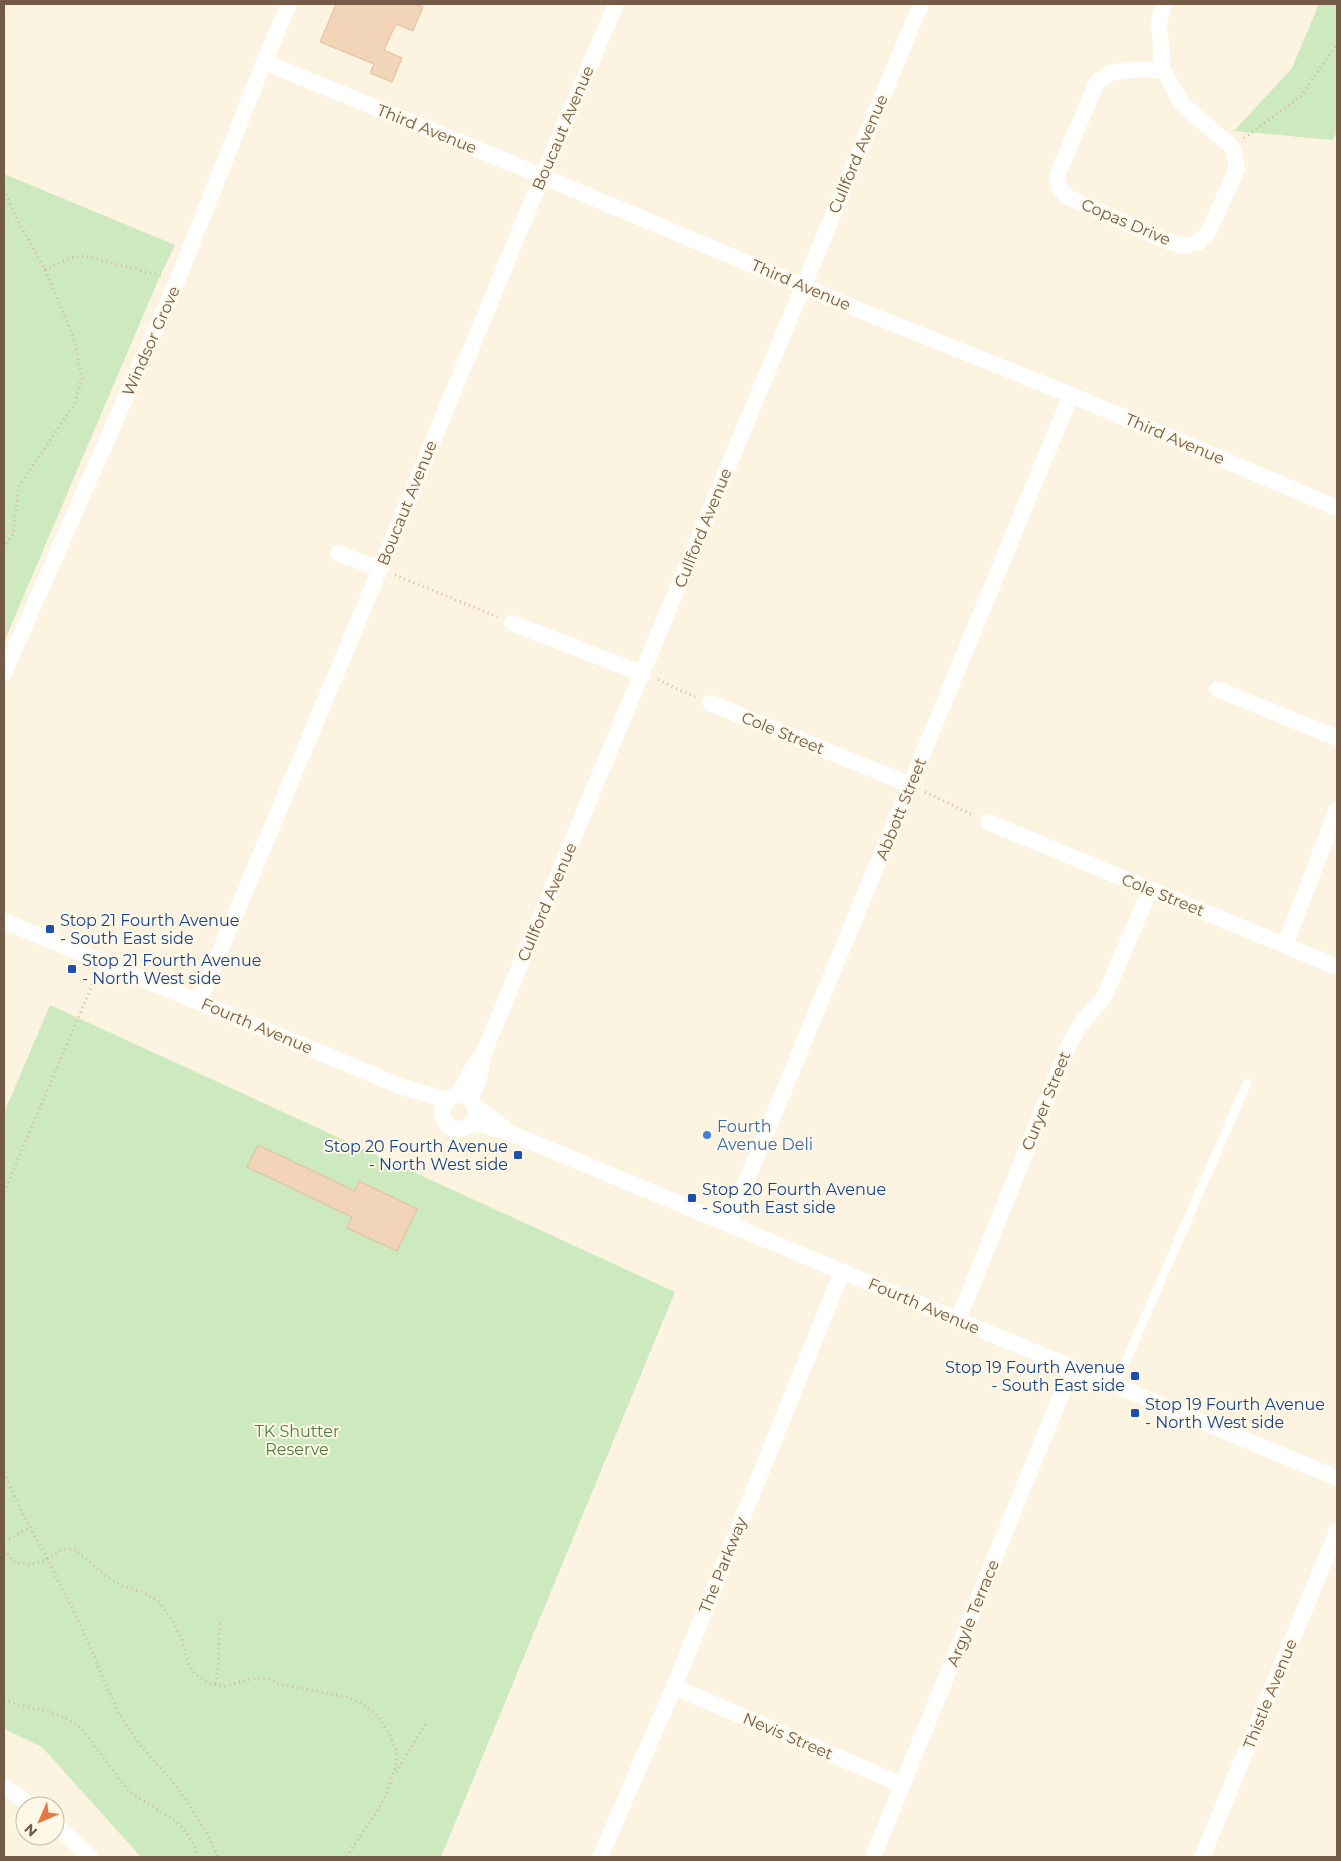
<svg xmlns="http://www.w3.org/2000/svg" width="1341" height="1861" font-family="Montserrat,sans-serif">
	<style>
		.green { fill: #cce9bf }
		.building { fill: #f2d4b8; stroke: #e4bc98 }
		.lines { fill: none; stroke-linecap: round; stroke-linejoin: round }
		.path { stroke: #d6b89c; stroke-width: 3; stroke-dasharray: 1 4; stroke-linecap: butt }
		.lane { stroke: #fff; stroke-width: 9 }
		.street { stroke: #fff; stroke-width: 16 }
		.transit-dot { fill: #1a4fb4; stroke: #fff8e6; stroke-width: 2 }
		.shop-dot { fill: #3f7fe0; stroke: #fff8e6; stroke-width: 2 }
		.labels { text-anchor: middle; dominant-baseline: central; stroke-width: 4; stroke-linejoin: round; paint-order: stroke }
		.street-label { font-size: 16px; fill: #735b48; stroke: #fff8e6 }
		.transit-label { font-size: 16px; fill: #164399; stroke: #fff8e6; text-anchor: start }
		.shop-label { font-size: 16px; fill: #366cbe; stroke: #fff8e6; text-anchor: start }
		.park-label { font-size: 16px; fill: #4f7e42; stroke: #fff8e6 }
	</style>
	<rect width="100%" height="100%" fill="#fcf4e0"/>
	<g class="green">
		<polygon points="1319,4 1337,4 1337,131 1333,140 1234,131 1292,68"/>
		<polygon points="4,174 175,245 160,276 4,642"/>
		<polygon points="50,1005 675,1292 441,1857 141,1857 42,1747 4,1729 4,1113"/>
	</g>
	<g class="building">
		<polygon points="336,4 416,4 423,7 413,31 396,24 384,50 402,58 392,82 370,73 374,64 320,42"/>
		<polygon points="258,1145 355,1191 359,1181 417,1209 397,1251 347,1228 352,1217 247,1167"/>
	</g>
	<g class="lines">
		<g class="path">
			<polyline points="1244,138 1301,96 1337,44"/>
			<polyline points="4,190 16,217 45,270 74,338 82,379 74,405 19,486 13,534 4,548"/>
			<polyline points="45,270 70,258 85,256 162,276"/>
			<polyline points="395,575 498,617"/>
			<polyline points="658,680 695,697"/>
			<polyline points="925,792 973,815"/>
			<polyline points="4,1192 96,976"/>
			<polyline points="4,1473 21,1510 51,1566 80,1624 118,1712 140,1745 178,1788 208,1835 218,1857"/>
			<polyline points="4,1540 9,1539 30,1527"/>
			<polyline points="4,1550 13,1561 29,1565 44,1561 61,1550 74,1549 106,1576 124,1587 143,1592 160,1603 174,1623 182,1639 188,1663 195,1674 211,1684 225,1686 255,1678 268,1679 279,1684 347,1697 364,1705 378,1716 389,1733 396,1751 397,1762 386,1795 376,1813 346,1857"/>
			<path d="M215 1684C222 1661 216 1642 221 1620"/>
			<path d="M4 1700C32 1711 54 1707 81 1728L129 1792 173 1819 186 1832 195 1847 198 1857"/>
			<polyline points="396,1772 426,1723"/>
		</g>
		<polyline class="lane" points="1115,1386 1247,1083"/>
		<g class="street">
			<polyline points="264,62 494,156 859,310 1071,395 1337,508"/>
			<polyline points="1163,70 1133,70 1110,73 1097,82 1057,176 1060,189 1068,197 1161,239 1183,246 1197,243 1207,234 1215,218 1237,169 1235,156 1231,146 1182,104 1163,70 1159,22 1164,4"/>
			<polyline points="338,553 380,569"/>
			<polyline points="512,623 643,674"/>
			<polyline points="4,673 177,281 264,62 289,4"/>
			<polyline points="1217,689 1337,738"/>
			<polyline points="710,703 911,785"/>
			<polyline points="988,822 1337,967"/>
			<polyline points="4,921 400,1086 446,1100"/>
			<polyline points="1285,945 1337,810"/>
			<polyline points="199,1001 380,569 542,177 616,4"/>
			<polyline points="460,1094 469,1074 484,1052 921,4"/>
			<polyline points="471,1099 479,1078 483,1059"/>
			<path d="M476 1107C476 1112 477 1118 473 1123 467 1129 454 1132 447 1125 445 1122 443 1117 442 1113L446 1100 460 1094 471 1099 476 1107 503 1127"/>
			<path d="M473 1122 510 1133C787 1246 1061 1364 1337 1478"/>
			<polyline points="729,1223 1071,395"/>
			<polyline points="958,1320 1070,1042 1083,1021 1104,997 1150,890"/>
			<polyline points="674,1687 903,1785"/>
			<polyline points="4,1786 31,1806"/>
			<polyline points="55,1824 90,1857"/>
			<polyline points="600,1857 674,1687 842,1272"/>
			<polyline points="873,1857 1072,1368"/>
			<polyline points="1202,1857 1337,1531"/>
		</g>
	</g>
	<g class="transit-dot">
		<rect x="45" y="924" width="10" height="10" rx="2.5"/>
		<rect x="67" y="964" width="10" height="10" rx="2.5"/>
		<rect x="513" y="1150" width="10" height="10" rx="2.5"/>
		<rect x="687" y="1193" width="10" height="10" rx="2.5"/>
		<rect x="1130" y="1371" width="10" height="10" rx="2.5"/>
		<rect x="1130" y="1408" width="10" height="10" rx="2.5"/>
	</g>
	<circle class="shop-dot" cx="707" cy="1135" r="5"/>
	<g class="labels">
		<g class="street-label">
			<text transform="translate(563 128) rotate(-67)">Boucaut Avenue</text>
			<text transform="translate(427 129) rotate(22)">Third Avenue</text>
			<text transform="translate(858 154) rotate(-67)">Cullford Avenue</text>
			<text transform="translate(1126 222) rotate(23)">Copas Drive</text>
			<text transform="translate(801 285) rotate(23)">Third Avenue</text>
			<text transform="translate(151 341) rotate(-66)">Windsor Grove</text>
			<text transform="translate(1175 439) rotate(23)">Third Avenue</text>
			<text transform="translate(407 503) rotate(-68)">Boucaut Avenue</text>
			<text transform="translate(703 528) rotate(-68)">Cullford Avenue</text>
			<text transform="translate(783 733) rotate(22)">Cole Street</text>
			<text transform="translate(901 809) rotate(-68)">Abbott Street</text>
			<text transform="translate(1163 895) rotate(22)">Cole Street</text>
			<text transform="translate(547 902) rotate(-67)">Cullford Avenue</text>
			<text transform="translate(257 1026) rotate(23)">Fourth Avenue</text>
			<text transform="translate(1046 1101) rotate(-68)">Curyer Street</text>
			<text transform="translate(924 1306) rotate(23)">Fourth Avenue</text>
			<text transform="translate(723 1565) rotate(-68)">The Parkway</text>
			<text transform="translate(973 1613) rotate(-68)">Argyle Terrace</text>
			<text transform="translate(1270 1694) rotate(-68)">Thistle Avenue</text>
			<text transform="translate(788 1736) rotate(23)">Nevis Street</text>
		</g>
		<g class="transit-label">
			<text x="60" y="920">Stop 21 Fourth Avenue<tspan x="60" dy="18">- South East side</tspan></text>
			<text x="82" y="960">Stop 21 Fourth Avenue<tspan x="82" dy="18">- North West side</tspan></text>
			<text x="508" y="1146" text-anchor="end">Stop 20 Fourth Avenue<tspan x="508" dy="18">- North West side</tspan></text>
			<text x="702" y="1189">Stop 20 Fourth Avenue<tspan x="702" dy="18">- South East side</tspan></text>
			<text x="1125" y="1367" text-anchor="end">Stop 19 Fourth Avenue<tspan x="1125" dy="18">- South East side</tspan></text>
			<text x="1145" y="1404">Stop 19 Fourth Avenue<tspan x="1145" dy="18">- North West side</tspan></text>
		</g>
		<g class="shop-label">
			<text x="717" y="1126">Fourth<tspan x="717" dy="18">Avenue Deli</tspan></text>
		</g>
		<g class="park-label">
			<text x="297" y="1431">TK Shutter<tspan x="297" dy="18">Reserve</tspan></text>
		</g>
	</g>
	<rect width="1341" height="1861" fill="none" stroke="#735b48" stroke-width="10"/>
	<g transform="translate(40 1821) rotate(225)"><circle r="24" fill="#fff8e6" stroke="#c7b9a7"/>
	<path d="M0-4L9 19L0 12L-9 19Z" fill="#e77744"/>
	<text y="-8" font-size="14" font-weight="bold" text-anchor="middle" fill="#735b48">N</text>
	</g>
</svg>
